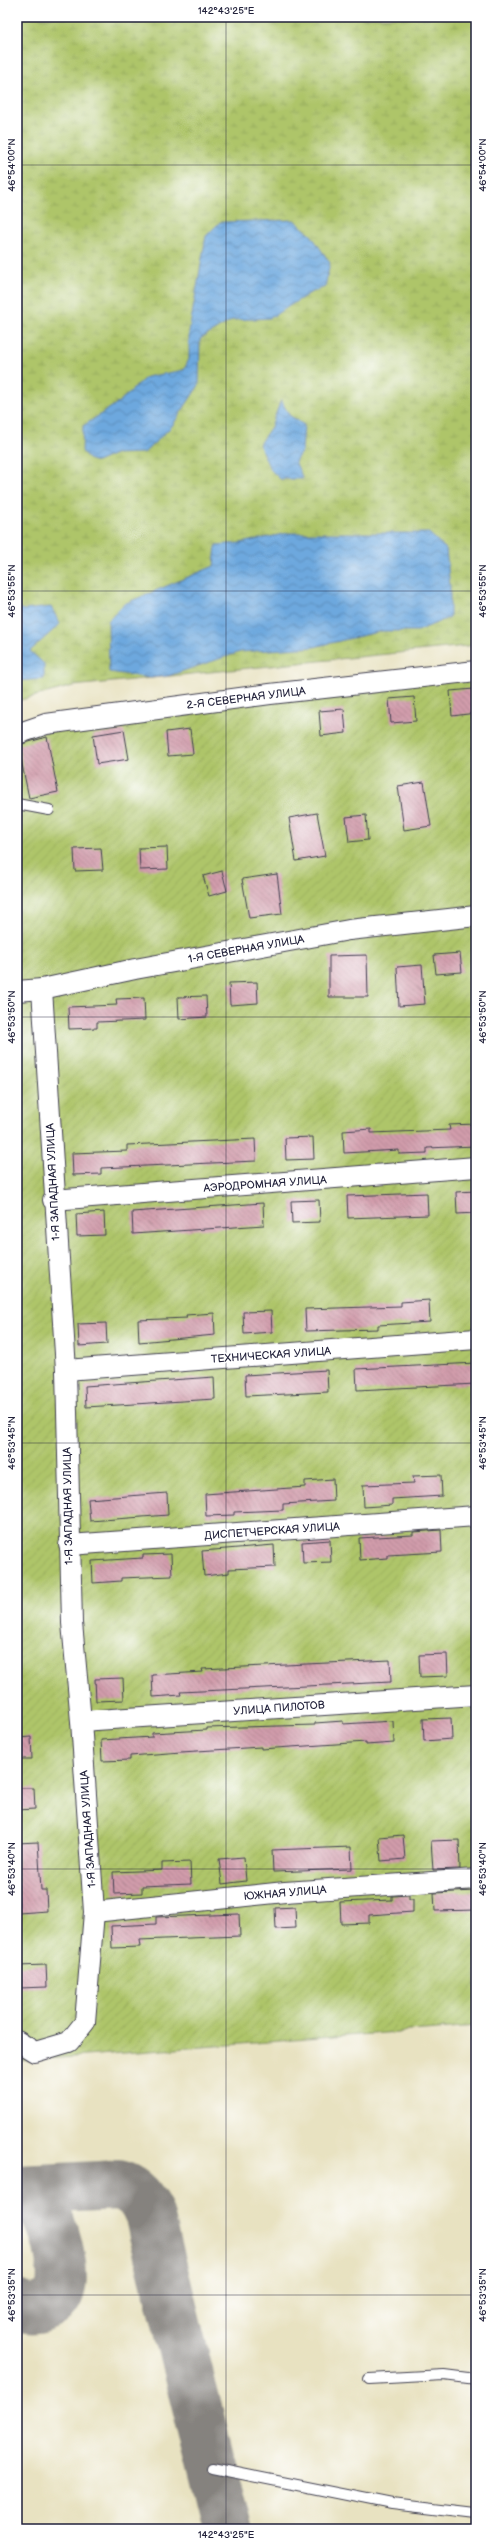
<svg xmlns="http://www.w3.org/2000/svg" width="493" height="2546" font-family="'Balsamiq Sans',sans-serif">
	<style>
		.wetland { fill: url(#wetland-marsh); stroke: #687452 }
		.garden { fill: url(#garden-furrows); stroke: #687452 }
		.water { fill: url(#water-waves); stroke: #48658c }
		.lines { fill: none; stroke-linecap: round; stroke-linejoin: round }
		.taxiway { stroke: #85827e; stroke-width: 50 }
		.building { fill: url(#building-back-hatch) }
		.service-casing { stroke: #403f4f; stroke-width: 12 }
		.minor-casing { stroke: #403f4f; stroke-width: 22 }
		.service { stroke: #fff; stroke-width: 10 }
		.minor { stroke: #fff; stroke-width: 20 }
		.ticks { fill: none; stroke: #22223b; stroke-width: 1; stroke-opacity: 0.45 }
		.labels { text-anchor: middle; dominant-baseline: central; stroke-width: 3; stroke-linejoin: round; paint-order: stroke }
		.street-label { font-size: 11px; fill: #22223b; stroke: #fff }
		.neatline { fill: none; stroke: #22223b; stroke-width: 1.5 }
		.ticks-label { font-size: 10px; text-anchor: middle; fill: #22223b }
	</style>
	<defs>
		<pattern id="wetland-marsh" width="20" height="14" patternUnits="userSpaceOnUse"><rect width="20" height="14" fill="#aec569"/><path d="M1 5h8M5 5V1M11 12h8M15 12V8" fill="none" stroke="#95a95c"/></pattern>
		<pattern id="garden-furrows" width="10" height="10" patternUnits="userSpaceOnUse"><rect width="10" height="10" fill="#aec569"/><path d="M-1 1l2-2M0 10L10 0M9 11l2-2" fill="none" stroke="#95a95c"/></pattern>
		<pattern id="water-waves" width="16" height="10" patternUnits="userSpaceOnUse"><rect width="16" height="10" fill="#6da8de"/><path d="M0 5q4-4 8 0t8 0" fill="none" stroke="#5988b5"/></pattern>
		<pattern id="building-back-hatch" width="6" height="6" patternUnits="userSpaceOnUse"><rect width="6" height="6" fill="#d19cab"/><path d="M-1 5l2 2M0 0l6 6M5-1l2 2" fill="none" stroke="#a97f8c"/></pattern>
	</defs>
	<rect width="100%" height="100%" fill="#fff"/>
	<filter id="ink" filterUnits="userSpaceOnUse"><feTurbulence type="fractalNoise" baseFrequency=".025" numOctaves="2"/><feDisplacementMap in="SourceGraphic" scale="8" xChannelSelector="R" yChannelSelector="G"/><feConvolveMatrix kernelMatrix="1 2 1 2 8 2 1 2 1" color-interpolation-filters="sRGB"/></filter>
	<filter id="wash" filterUnits="userSpaceOnUse"><feTurbulence type="fractalNoise" baseFrequency=".012" numOctaves="4" result="noise"/><feDisplacementMap in="SourceGraphic" scale="16" xChannelSelector="R" yChannelSelector="G"/><feGaussianBlur stdDeviation="0.9" result="paint"/><feColorMatrix in="noise" values="0 0 0 0 0 0 0 0 0 0 0 0 0 0 0 0 0 1.4 0 .05"/><feComposite in="paint" operator="in"/></filter>
	<g filter="url(#wash)">
		<rect width="100%" height="100%" fill="#e8e2c1"/>
		<polygon class="wetland" points="17,17 476,17 476,645 73,686 17,701"/>
		<polygon class="garden" points="476,669 476,2026 20,2061 17,2056 17,736"/>
		<g class="water">
			<polygon points="294,220 311,235 330,263 325,287 310,293 270,318 232,320 200,339 199,385 172,426 144,453 115,454 97,462 88,459 82,451 83,426 119,402 146,377 184,370 189,359 189,332 206,236 220,222"/>
			<polygon points="281,400 289,415 304,425 302,451 295,461 303,479 280,479 270,469 259,444 271,427"/>
			<polygon points="288,533 429,533 446,549 450,587 450,617 418,631 382,631 314,647 240,652 168,676 151,678 109,672 108,621 124,604 214,566 216,545 240,543"/>
			<polygon points="51,607 60,624 30,651 44,664 44,679 17,681 17,608 24,610"/>
		</g>
		<g class="lines">
			<g class="taxiway">
				<path d="M17 2190 119 2185C135 2191 141 2199 149 2214L227 2529"/>
				<path d="M17 2192C23 2193 29 2194 34 2198 53 2211 68 2273 59 2293 55 2302 47 2307 37 2309 30 2310 23 2310 17 2305"/>
			</g>
		</g>
		<g id="blocks">
			<g class="building">
				<polygon points="474,689 476,713 452,716 450,691"/>
				<polygon points="414,697 416,721 391,723 389,699"/>
				<polygon points="344,709 346,733 321,736 319,711"/>
				<polygon points="190,729 193,754 168,756 166,732"/>
				<polygon points="124,730 129,759 97,764 93,735"/>
				<polygon points="47,737 58,792 29,798 18,745"/>
				<polygon points="424,782 431,826 404,830 398,786"/>
				<polygon points="317,813 325,856 296,861 289,818"/>
				<polygon points="366,815 368,840 349,842 346,817"/>
				<polygon points="167,847 168,869 140,870 139,848"/>
				<polygon points="101,848 103,870 75,871 74,849"/>
				<polygon points="222,871 227,891 209,896 203,876"/>
				<polygon points="277,874 282,914 249,918 242,879"/>
				<polygon points="460,953 462,972 436,974 434,955"/>
				<polygon points="367,955 368,997 329,997 329,956"/>
				<polygon points="422,965 425,1004 399,1006 397,967"/>
				<polygon points="257,982 258,1003 230,1005 229,983"/>
				<polygon points="206,996 207,1017 179,1019 178,997"/>
				<polygon points="144,998 145,1020 97,1022 97,1028 69,1029 68,1007 117,1005 116,999"/>
				<polygon points="476,1124 476,1146 427,1148 427,1153 399,1154 399,1150 344,1153 343,1131 371,1129 371,1133 450,1130 449,1125"/>
				<polygon points="313,1137 314,1159 286,1160 285,1138"/>
				<polygon points="255,1139 256,1161 101,1168 101,1174 73,1175 72,1153 127,1151 127,1145"/>
				<polygon points="476,1191 476,1213 457,1214 456,1192"/>
				<polygon points="427,1193 428,1215 348,1218 347,1196"/>
				<polygon points="319,1200 320,1222 292,1223 291,1201"/>
				<polygon points="263,1203 264,1225 133,1234 132,1212"/>
				<polygon points="104,1212 105,1235 77,1236 76,1214"/>
				<polygon points="429,1300 430,1322 378,1325 378,1329 306,1331 305,1309 401,1306 401,1302"/>
				<polygon points="271,1311 272,1332 244,1334 243,1312"/>
				<polygon points="214,1313 215,1335 139,1342 138,1320 187,1318 186,1315"/>
				<polygon points="106,1323 107,1344 79,1346 78,1324"/>
				<polygon points="476,1363 476,1384 357,1390 356,1369"/>
				<polygon points="327,1370 328,1392 246,1396 245,1375"/>
				<polygon points="214,1377 215,1399 86,1407 85,1386"/>
				<polygon points="441,1475 442,1496 392,1499 392,1505 364,1507 363,1485 414,1483 413,1476"/>
				<polygon points="333,1479 334,1501 283,1504 283,1510 234,1512 234,1515 206,1516 205,1494 305,1487 305,1481"/>
				<polygon points="167,1493 168,1515 90,1521 88,1499"/>
				<polygon points="441,1530 442,1552 388,1555 388,1558 360,1560 359,1538 413,1535 413,1532"/>
				<polygon points="330,1540 331,1562 303,1563 302,1542"/>
				<polygon points="274,1545 275,1567 229,1569 229,1573 204,1576 202,1551"/>
				<polygon points="171,1554 172,1576 121,1578 121,1581 93,1583 92,1561 143,1558 143,1555"/>
				<polygon points="447,1654 448,1676 420,1677 419,1655"/>
				<polygon points="390,1660 391,1682 180,1692 181,1695 153,1697 152,1675 203,1672 202,1669"/>
				<polygon points="123,1678 124,1700 96,1701 95,1679"/>
				<polygon points="451,1718 452,1739 424,1741 423,1719"/>
				<polygon points="343,1721 343,1724 393,1721 394,1743 366,1745 366,1742 261,1749 261,1747 181,1752 130,1756 130,1760 102,1761 101,1740 152,1737 152,1733 206,1730 206,1728 315,1725 315,1723"/>
				<polygon points="31,1737 32,1759 17,1759 17,1738"/>
				<polygon points="17,1788 34,1788 35,1809 17,1810"/>
				<polygon points="403,1835 405,1859 381,1861 379,1837"/>
				<polygon points="459,1840 460,1869 433,1870 431,1841"/>
				<polygon points="38,1842 41,1890 46,1890 47,1911 19,1913 17,1843"/>
				<polygon points="351,1847 352,1869 273,1872 272,1850"/>
				<polygon points="244,1857 246,1881 222,1884 219,1859"/>
				<polygon points="190,1862 191,1884 142,1886 142,1893 114,1894 113,1872 162,1870 162,1863"/>
				<polygon points="475,1891 476,1910 435,1911 434,1893"/>
				<polygon points="409,1895 409,1899 413,1899 413,1912 369,1915 369,1923 341,1924 340,1902 392,1900 392,1896"/>
				<polygon points="295,1907 296,1928 276,1929 275,1908"/>
				<polygon points="239,1914 240,1936 139,1940 140,1947 112,1948 111,1926 156,1924 156,1917"/>
				<polygon points="46,1965 47,1987 19,1988 18,1966"/>
			</g>
		</g>
	</g>
	<g filter="url(#ink)">
		<use href="#blocks" fill-opacity="0" stroke="#403f4f" stroke-width="1"/>
		<g class="lines">
			<g class="service-casing">
				<g id="service">
					<polyline points="17,804 49,810"/>
					<polyline points="369,2379 444,2375 476,2379"/>
					<polyline points="212,2468 392,2504 476,2514"/>
				</g>
			</g>
			<g class="minor-casing">
				<g id="minor">
					<polyline points="17,734 46,724 270,694 476,671"/>
					<polyline points="17,991 42,989 135,969 349,930 476,916"/>
					<polyline points="53,1200 476,1167"/>
					<polyline points="66,1370 476,1339"/>
					<polyline points="69,1545 476,1516"/>
					<polyline points="81,1721 476,1695"/>
					<polyline points="94,1912 285,1892 476,1879"/>
					<polyline points="17,2041 35,2052 69,2042 85,2022 94,1912 81,1721 72,1623 66,1370 42,989"/>
				</g>
			</g>
			<use href="#service" class="service"/>
			<use href="#minor" class="minor"/>
		</g>
	</g>
	<path class="ticks" d="M226 17V2529M17 165H476M17 591H476M17 1017H476M17 1443H476M17 1869H476M17 2295H476"/>
	<g class="labels">
		<g class="street-label">
			<text transform="translate(246 698) rotate(-7)">2-Я СЕВЕРНАЯ УЛИЦА</text>
			<text transform="translate(246 949) rotate(-10)">1-Я СЕВЕРНАЯ УЛИЦА</text>
			<text transform="translate(53 1182) rotate(-93)">1-Я ЗАПАДНАЯ УЛИЦА</text>
			<text transform="translate(265 1184) rotate(-4)">АЭРОДРОМНАЯ УЛИЦА</text>
			<text transform="translate(271 1355) rotate(-4)">ТЕХНИЧЕСКАЯ УЛИЦА</text>
			<text transform="translate(68 1506) rotate(-91)">1-Я ЗАПАДНАЯ УЛИЦА</text>
			<text transform="translate(272 1531) rotate(-4)">ДИСПЕТЧЕРСКАЯ УЛИЦА</text>
			<text transform="translate(279 1708) rotate(-4)">УЛИЦА ПИЛОТОВ</text>
			<text transform="translate(88 1829) rotate(-94)">1-Я ЗАПАДНАЯ УЛИЦА</text>
			<text transform="translate(285 1893) rotate(-5)">ЮЖНАЯ УЛИЦА</text>
		</g>
	</g>
	<rect width="493" height="2546" fill="none" stroke="#fff" stroke-width="44"/>
	<rect x="22" y="22" width="449" height="2502" class="neatline"/>
	<g class="ticks-label">
		<text x="226" y="14">142°43'25"E</text>
		<text transform="translate(11 165) rotate(-90)" y="4">46°54'00"N</text>
		<text transform="translate(482 165) rotate(-90)" y="4">46°54'00"N</text>
		<text transform="translate(11 591) rotate(-90)" y="4">46°53'55"N</text>
		<text transform="translate(482 591) rotate(-90)" y="4">46°53'55"N</text>
		<text transform="translate(11 1017) rotate(-90)" y="4">46°53'50"N</text>
		<text transform="translate(482 1017) rotate(-90)" y="4">46°53'50"N</text>
		<text transform="translate(11 1443) rotate(-90)" y="4">46°53'45"N</text>
		<text transform="translate(482 1443) rotate(-90)" y="4">46°53'45"N</text>
		<text transform="translate(11 1869) rotate(-90)" y="4">46°53'40"N</text>
		<text transform="translate(482 1869) rotate(-90)" y="4">46°53'40"N</text>
		<text transform="translate(11 2295) rotate(-90)" y="4">46°53'35"N</text>
		<text transform="translate(482 2295) rotate(-90)" y="4">46°53'35"N</text>
		<text x="226" y="2538">142°43'25"E</text>
	</g>
</svg>
